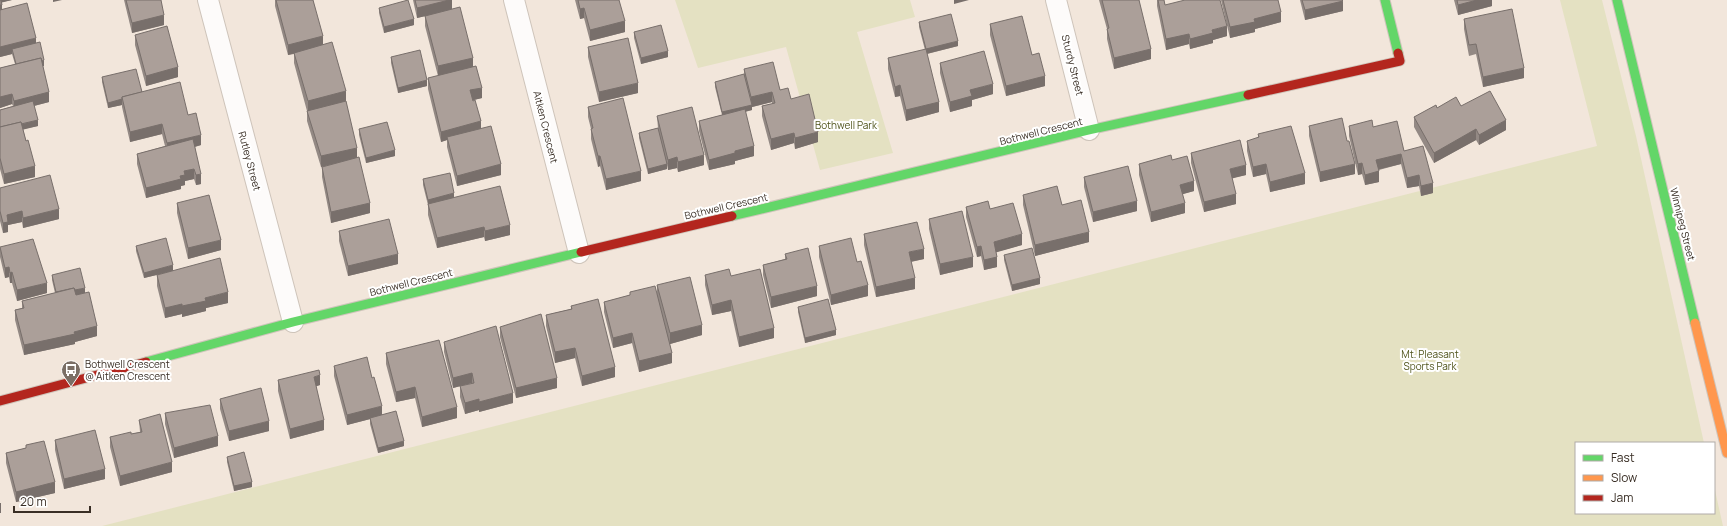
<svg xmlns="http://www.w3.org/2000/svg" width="1727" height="526" font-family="Manrope,sans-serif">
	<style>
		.green { fill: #e4e1c2 }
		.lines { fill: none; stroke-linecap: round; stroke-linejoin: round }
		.street-casing { stroke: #cec4ba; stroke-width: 22 }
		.fast-casing { stroke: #cec4ba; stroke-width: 11 }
		.slow-casing { stroke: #cec4ba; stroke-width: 11 }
		.jam-casing { stroke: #cec4ba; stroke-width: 11 }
		.street { stroke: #fdfbfa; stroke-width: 20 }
		.fast { stroke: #63d668; stroke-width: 9 }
		.slow { stroke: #ff974d; stroke-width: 9 }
		.jam { stroke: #b3261e; stroke-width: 9 }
		.wall { fill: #938984 }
		.shaded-wall { fill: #786f6b }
		.building { fill: #ab9f99; stroke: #786f6b }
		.labels { text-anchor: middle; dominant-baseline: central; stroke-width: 4; stroke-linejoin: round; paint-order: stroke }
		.street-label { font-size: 10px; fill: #392e25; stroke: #fff }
		.park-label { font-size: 10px; fill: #51551d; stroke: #fff }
		.poi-label { font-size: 10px; fill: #392e25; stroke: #fff; text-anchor: start }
	</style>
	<rect width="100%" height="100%" fill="#f2e6db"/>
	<g class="green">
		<polygon points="675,0 910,0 915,17 857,32 893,153 820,170 786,47 698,68"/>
		<polygon points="1560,0 1602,0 1636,136 1704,443 1576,443 1576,513 1714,513 1714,486 1723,526 102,526 1597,146"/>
	</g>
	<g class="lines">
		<g class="street-casing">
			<g id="street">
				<polyline points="208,0 293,322"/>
				<polyline points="514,0 579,253"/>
				<polyline points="1056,0 1089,130"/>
			</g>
		</g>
		<g class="fast-casing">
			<g id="fast">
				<polyline points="1385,0 1398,53"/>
				<polyline points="1617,0 1695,323"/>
				<polyline points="732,216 1089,130 1248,95"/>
				<polyline points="146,362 293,322 581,252"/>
			</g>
		</g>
		<g class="slow-casing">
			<polyline id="slow" points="1695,323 1727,453"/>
		</g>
		<g class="jam-casing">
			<g id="jam">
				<polyline points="1248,95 1400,61 1398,53"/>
				<polyline points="581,252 732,216"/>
				<polyline points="0,401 146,362"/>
			</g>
		</g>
		<use href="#street" class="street"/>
		<use href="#fast" class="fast"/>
		<use href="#slow" class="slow"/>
		<use href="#jam" class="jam"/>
	</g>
	<g class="wall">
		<polygon points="0,0 12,0 2,2 2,9 36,43 44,66 43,66 49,102 34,106 38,126 23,129 35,177 4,184 0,169 0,110 13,106 12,104 0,108 0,68 15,64 12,54 0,57"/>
		<polygon points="124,0 161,0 164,25 132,33"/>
		<polygon points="275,0 313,0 323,45 346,101 357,158 370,213 331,223 322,177 322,167 336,163 321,167 307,121 307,111 294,63 294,54 288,55 275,6"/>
		<polygon points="413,0 452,0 452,9 473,67 482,98 473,100 481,128 501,175 457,186 447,147 447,140 441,142 428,89 428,78 438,76 425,26 425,16 429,15 417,18"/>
		<polygon points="575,0 619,0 625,32 590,41 584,18 580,19"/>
		<polygon points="1099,0 1139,0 1151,59 1114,69 1107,39 1107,29"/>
		<polygon points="1157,0 1164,0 1165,5 1227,36 1213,40 1213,43 1190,49 1189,44 1166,50 1157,6"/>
		<polygon points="1221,0 1278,0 1281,22 1255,29 1255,32 1230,38"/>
		<polygon points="1300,0 1342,0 1343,11 1305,20"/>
		<polygon points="1454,0 1492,0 1492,6 1458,15"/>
		<polygon points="379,8 414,25 384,33 379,13"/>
		<polygon points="1464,19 1524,78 1483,87 1476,54 1469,56 1464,29"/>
		<polygon points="919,22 958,46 927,54 939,112 906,121 900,96 895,97 888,69 888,58 925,50 919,27"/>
		<polygon points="990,24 1032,55 1045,86 1006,96 990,35"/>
		<polygon points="634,32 668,57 641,64 634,38"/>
		<polygon points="135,35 178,77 146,86 135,45"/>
		<polygon points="588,47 638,93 599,102 588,57"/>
		<polygon points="391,57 427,86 398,93 391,63"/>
		<polygon points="940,63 993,94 972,100 972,106 950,112 940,73"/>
		<polygon points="744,69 780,90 791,99 818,142 795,149 794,143 771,150 762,116 762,106 772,104 772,102 752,107 752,110 745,112 754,156 735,161 735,164 709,170 699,131 699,121 722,115 715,87 715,82 744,77"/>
		<polygon points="102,77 142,92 188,115 201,145 195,147 201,184 196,185 194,179 185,181 185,185 181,186 181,189 146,198 137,164 137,154 165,146 162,134 130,142 122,107 122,105 108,108 102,82"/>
		<polygon points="1461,106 1506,130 1479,145 1476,140 1434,163 1414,127 1414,117 1437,108"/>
		<polygon points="588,107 641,181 606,190 600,166 598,167 591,139 591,129 588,117"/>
		<polygon points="657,116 704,165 678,172 677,168 668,170 667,165 667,169 648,174 639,138 639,133 658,128"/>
		<polygon points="1309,126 1355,174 1320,182 1309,136"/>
		<polygon points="1349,126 1373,127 1404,151 1433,193 1421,196 1419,186 1407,188 1401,164 1379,170 1379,182 1365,185 1362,174 1358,175 1349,136"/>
		<polygon points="359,129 395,156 366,163 359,135"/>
		<polygon points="1258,134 1305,184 1270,192 1266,174 1253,177 1247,151 1247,141 1258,138"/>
		<polygon points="1191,153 1246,175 1232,178 1236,204 1204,212 1191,163"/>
		<polygon points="1172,160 1194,191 1182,194 1185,213 1151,222 1139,175 1139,164"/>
		<polygon points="1084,177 1137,211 1093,222 1084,187"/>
		<polygon points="423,179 454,198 510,235 485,241 484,237 437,248 428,215 428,205 423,185"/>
		<polygon points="0,188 59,219 23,228 22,222 8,225 8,232 3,233 0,221"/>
		<polygon points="1023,195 1062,205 1089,242 1035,256 1023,205"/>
		<polygon points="177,203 221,250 188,259 177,213"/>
		<polygon points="966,207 990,209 1022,245 996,252 997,267 984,270 981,256 977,257 966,217"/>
		<polygon points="929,219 973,267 940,275 929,229"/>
		<polygon points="339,231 398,264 348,276 339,241"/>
		<polygon points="864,234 924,259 911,262 915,289 876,297 864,245"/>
		<polygon points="136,246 173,271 144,278 136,251"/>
		<polygon points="819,246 868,296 831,305 819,257"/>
		<polygon points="0,247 47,293 17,301 12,283 10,283 9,277 5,278 0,257"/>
		<polygon points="785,254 817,296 771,308 763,275 763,265 785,259"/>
		<polygon points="1004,255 1040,284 1012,291 1004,260"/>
		<polygon points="52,275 85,292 97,336 75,342 75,344 24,355 15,320 15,310 22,308 22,301 55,293 52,280"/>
		<polygon points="157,275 228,303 206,308 206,311 182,317 182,314 165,318 157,286"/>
		<polygon points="705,275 731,276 774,338 739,347 731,311 712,315 705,285"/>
		<polygon points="657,285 702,335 670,344 672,363 639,372 632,343 613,348 604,312 604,302 630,295 630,292 657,296"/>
		<polygon points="571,306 615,377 582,386 575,358 555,363 546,326 546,315 571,309"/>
		<polygon points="798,307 836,335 805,343 798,312"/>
		<polygon points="500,327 557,388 516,398 500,337"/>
		<polygon points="444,342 513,403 479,412 479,410 465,414 460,397 460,386 472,384 472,383 453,388 444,352"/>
		<polygon points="386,353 457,418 422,427 415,398 396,402 386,364"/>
		<polygon points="334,366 382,415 404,446 378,453 370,424 370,419 347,425 334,376"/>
		<polygon points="278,380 320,385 316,386 324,430 290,439 278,391"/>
		<polygon points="220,399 269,431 229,441 220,409"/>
		<polygon points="165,413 218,446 174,458 165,424"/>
		<polygon points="139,420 172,472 120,486 110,447 110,437 131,434 140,432"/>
		<polygon points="55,440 105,479 64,489 55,450"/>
		<polygon points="26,445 55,493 16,502 6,463 6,453 26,448"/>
		<polygon points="227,457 252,487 234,491 227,462"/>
	</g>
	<g class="shaded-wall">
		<polygon points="0,0 12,0 0,3"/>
		<polygon points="53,0 62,0 53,2"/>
		<polygon points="449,0 452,0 452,10 417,18 417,8"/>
		<polygon points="954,0 969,0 954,4"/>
		<polygon points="1477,0 1492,0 1492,6 1458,15 1458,5"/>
		<polygon points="1343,1 1343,11 1305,20 1305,10"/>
		<rect x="0" y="5" width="2" height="10"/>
		<polygon points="584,8 584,18 580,19 580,9"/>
		<polygon points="1281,12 1281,22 1255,29 1255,32 1230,38 1230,27 1254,19"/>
		<polygon points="164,15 164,25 132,33 132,23"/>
		<polygon points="414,19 414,25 384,33 384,27"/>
		<polygon points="625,21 625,32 590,41 590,30"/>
		<polygon points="1227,26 1227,36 1213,40 1213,43 1190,49 1190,39 1212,30"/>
		<polygon points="1189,34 1189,44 1166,50 1166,39"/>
		<polygon points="323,36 323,46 288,55 288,45"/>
		<polygon points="36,38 36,48 12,49 12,54 0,57 0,47"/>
		<polygon points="958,41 958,46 926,54 926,49"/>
		<polygon points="1151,49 1151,59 1114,69 1114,58"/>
		<polygon points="668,51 668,57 641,64 641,58"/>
		<polygon points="473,58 473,68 438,77 438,66"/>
		<polygon points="44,60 44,66 17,72 17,67"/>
		<polygon points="178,67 178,77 146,86 146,76"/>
		<polygon points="1524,68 1524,78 1483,87 1483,77"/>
		<polygon points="1045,76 1045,86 1006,96 1006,86"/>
		<polygon points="427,80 427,86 398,93 398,88"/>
		<polygon points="638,83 638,93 599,102 599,92"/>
		<polygon points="993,84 993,94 972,100 972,106 950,112 950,102 970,90"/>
		<polygon points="900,85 900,96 895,97 895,87"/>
		<polygon points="482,88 482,98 470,101 470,90"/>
		<polygon points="346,91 346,101 308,112 308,101"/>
		<polygon points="49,92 49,102 14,111 14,101"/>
		<polygon points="772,92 772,102 752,107 752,110 722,117 722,112 751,105 751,97"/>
		<polygon points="12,94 12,104 0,108 0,97"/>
		<polygon points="122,99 122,105 108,108 108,103"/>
		<polygon points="939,102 939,112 906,121 906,110"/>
		<polygon points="38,120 38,126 1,135 1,130"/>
		<polygon points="1506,120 1506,130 1479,145 1479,135"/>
		<polygon points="481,121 481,131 447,137 447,140 441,142 441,132"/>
		<polygon points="162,124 162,134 130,142 130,132"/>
		<polygon points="1476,129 1476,140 1434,163 1434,153"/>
		<polygon points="818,132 818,142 795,149 795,138"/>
		<polygon points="794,133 794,143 771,150 771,139"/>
		<polygon points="201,135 201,145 167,154 167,143"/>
		<polygon points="754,146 754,156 735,161 735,164 709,170 709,160 735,151"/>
		<polygon points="357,148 357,158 321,167 321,156"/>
		<polygon points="395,150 395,156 366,163 366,158"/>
		<polygon points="1401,154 1401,164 1376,170 1376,160"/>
		<polygon points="704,155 704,165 678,172 678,162"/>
		<polygon points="598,156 600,156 600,166 598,167"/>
		<polygon points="677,157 677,168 668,170 668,160"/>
		<polygon points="1362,163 1362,174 1358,175 1358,164"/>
		<polygon points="501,164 501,175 457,186 457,176"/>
		<polygon points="667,164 667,169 648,174 648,169"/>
		<polygon points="1266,164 1266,174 1253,177 1253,167"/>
		<polygon points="1355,164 1355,174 1320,182 1320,172"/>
		<polygon points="1246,165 1246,175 1230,179 1230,169"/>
		<polygon points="35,166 35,177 4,184 4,174"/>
		<polygon points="194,169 194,179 185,181 185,185 181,186 181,189 146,198 146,188 180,176 184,171"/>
		<polygon points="641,171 641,181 606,190 606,179"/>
		<polygon points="1379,171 1379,182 1365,185 1365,175"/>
		<polygon points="1305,173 1305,184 1270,192 1270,182"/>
		<polygon points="201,174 201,184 196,185 196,175"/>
		<polygon points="1419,175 1419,186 1407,188 1407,178"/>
		<polygon points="1194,181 1194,191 1180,195 1180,185"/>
		<polygon points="1433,183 1433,193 1421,196 1421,186"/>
		<polygon points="454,193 454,199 428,205 428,200"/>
		<polygon points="1236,194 1236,204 1204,212 1204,202"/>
		<polygon points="1137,201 1137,211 1093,222 1093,212"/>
		<polygon points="370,203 370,213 331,223 331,212"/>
		<polygon points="1185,203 1185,213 1151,222 1151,212"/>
		<polygon points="59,209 59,219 23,228 23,218"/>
		<polygon points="22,211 22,222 8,225 8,232 3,233 3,223 7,215"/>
		<polygon points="510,225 510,235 485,241 485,231"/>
		<polygon points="484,227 484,237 437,248 437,238"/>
		<polygon points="1089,232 1089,242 1035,256 1035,245"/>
		<polygon points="1022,234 1022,245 994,253 994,242"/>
		<polygon points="221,240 221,250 188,259 188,248"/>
		<polygon points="981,246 981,256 977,257 977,247"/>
		<polygon points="924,249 924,259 909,262 909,252"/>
		<polygon points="398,254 398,264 348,276 348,266"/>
		<polygon points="973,257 973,267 940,275 940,264"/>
		<polygon points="997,257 997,267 984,270 984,260"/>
		<polygon points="173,265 173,271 144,278 144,273"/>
		<polygon points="9,267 9,277 5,278 5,268"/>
		<polygon points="12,272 12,283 10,283 10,273"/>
		<polygon points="915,278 915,289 876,297 876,287"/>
		<polygon points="1040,278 1040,284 1012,291 1012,285"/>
		<polygon points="47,283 47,293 17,301 17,290"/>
		<polygon points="868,285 868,296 831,305 831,295"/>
		<polygon points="817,286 817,296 771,308 771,297"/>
		<polygon points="85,288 85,293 57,300 57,294"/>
		<polygon points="228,292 228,303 206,308 206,311 182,317 182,306 205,298"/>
		<polygon points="731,300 731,311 712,315 712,305"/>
		<polygon points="182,304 182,314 165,318 165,308"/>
		<polygon points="702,325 702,335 670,344 670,333"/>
		<polygon points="97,326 97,336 75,342 75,344 24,355 24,345"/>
		<polygon points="774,328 774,338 739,347 739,337"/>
		<polygon points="836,330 836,335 805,343 805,338"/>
		<polygon points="632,333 632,343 613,348 613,338"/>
		<polygon points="575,348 575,358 555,363 555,352"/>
		<polygon points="672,353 672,363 639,372 639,361"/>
		<polygon points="615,367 615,377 582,386 582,376"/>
		<polygon points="472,373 472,383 453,388 453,378"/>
		<polygon points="320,375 320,385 314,387 314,377"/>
		<polygon points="557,378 557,388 516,398 516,388"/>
		<polygon points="415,387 415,398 396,402 396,392"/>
		<polygon points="513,393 513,403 479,412 479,402"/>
		<polygon points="479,399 479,410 465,414 465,403"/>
		<polygon points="382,406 382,416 347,425 347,415"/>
		<polygon points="457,407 457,418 422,427 422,417"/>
		<polygon points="324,420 324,430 290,439 290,429"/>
		<polygon points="269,421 269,431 229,441 229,431"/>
		<polygon points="218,436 218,446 174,458 174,448"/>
		<polygon points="404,441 404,446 378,453 378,448"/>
		<polygon points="172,462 172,472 120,486 120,476"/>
		<polygon points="105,469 105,479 64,489 64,479"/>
		<polygon points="55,482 55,493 16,502 16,492"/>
		<polygon points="252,482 252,487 234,491 234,486"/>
		<rect x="0" y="503" width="1" height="10"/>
	</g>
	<g class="building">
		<polygon points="0,0 1,0 2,5 0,5"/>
		<polygon points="126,0 161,0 164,15 132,23"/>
		<polygon points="276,0 313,0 323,36 288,45"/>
		<polygon points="408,0 414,19 384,27 379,8"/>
		<polygon points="415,0 449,0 417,8"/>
		<polygon points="578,0 619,0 625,21 590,30 584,8 580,9"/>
		<polygon points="1102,0 1139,0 1151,49 1114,58 1107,29 1109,28"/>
		<polygon points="1158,0 1164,0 1165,5 1185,0 1220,0 1227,26 1212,30 1213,33 1190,39 1189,34 1166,39"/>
		<polygon points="1223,0 1278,0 1281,12 1254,19 1255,22 1230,27"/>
		<polygon points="1302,0 1342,0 1343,1 1305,10"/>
		<polygon points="1457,0 1477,0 1458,5"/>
		<polygon points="27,3 36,38 0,47 0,10"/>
		<polygon points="460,7 473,58 438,66 425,16"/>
		<polygon points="1512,9 1524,68 1483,77 1476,44 1469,45 1464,19"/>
		<polygon points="951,14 958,41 926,49 919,22"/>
		<polygon points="1022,16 1032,55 1039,53 1045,76 1006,86 990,24"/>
		<polygon points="661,25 668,51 641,58 634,32"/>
		<polygon points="167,26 178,67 146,76 135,35"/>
		<polygon points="628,38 638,83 599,92 588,47"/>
		<polygon points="40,42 44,60 42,61 41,58 16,64 12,49"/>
		<polygon points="332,42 346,91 308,101 294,53"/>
		<polygon points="926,49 939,102 906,110 900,85 895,87 888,58"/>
		<polygon points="420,50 427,80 398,88 391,57"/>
		<polygon points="984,51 993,84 970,90 972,96 950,102 940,63"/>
		<polygon points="41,58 49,92 14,101 12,94 0,97 0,68"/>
		<polygon points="773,62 780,90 788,88 791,99 809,94 818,132 795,138 794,133 771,139 762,106 775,103 772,92 751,97 744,69"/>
		<polygon points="476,66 482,88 470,90 473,101 475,100 481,121 441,132 428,78"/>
		<polygon points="136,69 142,92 122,97 122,99 108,103 102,77"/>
		<polygon points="744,74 752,105 722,112 715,82"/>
		<polygon points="180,82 188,115 196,113 201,135 167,143 162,124 130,132 122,97"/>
		<polygon points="1490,91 1506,120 1479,135 1476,129 1434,153 1414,117 1436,105 1437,108 1456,97 1461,106"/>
		<polygon points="623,98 641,171 606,179 600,156 598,156 591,129 593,128 588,107"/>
		<polygon points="33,101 38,120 21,124 21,122 0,127 0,110"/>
		<polygon points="346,101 357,148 321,156 307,111"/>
		<polygon points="692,107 704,155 678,162 677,157 668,160 657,116"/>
		<polygon points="745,109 754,146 735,151 735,153 709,160 699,121"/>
		<polygon points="1342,118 1347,141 1349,141 1355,164 1320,172 1309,126"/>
		<polygon points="1372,120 1373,127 1397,121 1404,151 1423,146 1433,183 1421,186 1419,175 1407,178 1401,154 1376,160 1379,171 1365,175 1362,163 1358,164 1349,126"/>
		<polygon points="21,122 26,141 28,140 35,166 4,174 0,158 0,127"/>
		<polygon points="387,122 395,150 366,158 359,129"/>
		<polygon points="491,126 501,164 457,176 447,137"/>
		<polygon points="1291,126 1305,173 1270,182 1266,164 1253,167 1247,141 1259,137 1258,134"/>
		<polygon points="658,128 667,164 648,169 639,133"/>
		<polygon points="193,139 201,174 196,175 194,169 184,171 185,175 180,176 181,179 146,188 137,154"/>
		<polygon points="1240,140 1246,165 1230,169 1236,194 1204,202 1191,153"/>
		<polygon points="1171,155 1172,160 1187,156 1194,181 1180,185 1185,203 1151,212 1139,164"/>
		<polygon points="359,157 370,203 331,212 322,167"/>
		<polygon points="1128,166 1137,201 1093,212 1084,177"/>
		<polygon points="450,173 454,193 428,200 423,179"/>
		<polygon points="50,175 59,209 23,218 22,211 7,215 8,222 3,223 0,211 0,188"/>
		<polygon points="500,186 510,225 485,231 484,227 437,238 428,204"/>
		<polygon points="1057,186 1062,205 1081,200 1089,232 1035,245 1023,195"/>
		<polygon points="209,195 221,240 188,248 177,203"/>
		<polygon points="988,201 990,209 1013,203 1022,234 994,242 997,257 984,260 981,246 977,247 966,207"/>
		<polygon points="962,211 973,257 940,264 929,219"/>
		<polygon points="389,219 398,254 348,266 339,231"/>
		<polygon points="917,222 924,249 909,252 915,278 876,287 864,234"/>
		<polygon points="166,238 173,265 144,273 136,246"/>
		<polygon points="851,238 857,262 861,261 868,285 831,295 819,246"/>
		<polygon points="33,239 47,283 17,290 12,272 10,273 9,267 5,268 0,247"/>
		<polygon points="808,248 817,286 771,297 763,265 787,259 785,254"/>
		<polygon points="1032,248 1040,278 1012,285 1004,255"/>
		<polygon points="220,258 228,292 205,298 206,301 182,306 182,304 165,308 157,275"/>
		<polygon points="80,268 85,288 75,290 74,288 56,292 52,275"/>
		<polygon points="729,269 731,276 760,269 774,328 739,337 731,300 712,305 705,275"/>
		<polygon points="690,277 702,325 670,333 657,285"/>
		<polygon points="655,286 672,353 639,361 632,333 613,338 604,302 630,295 630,292"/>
		<polygon points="74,288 76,295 89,292 97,326 74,332 75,334 24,345 15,310 24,308 22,301"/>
		<polygon points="598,299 615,367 582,376 575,348 555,352 546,315 572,309 571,306"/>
		<polygon points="828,299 836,330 805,338 798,307"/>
		<polygon points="541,314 557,378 516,388 500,327"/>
		<polygon points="496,326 513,393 479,402 479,399 465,403 460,386 474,383 472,373 453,378 444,342"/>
		<polygon points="439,340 457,407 422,417 415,387 396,392 386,353"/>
		<polygon points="367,357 372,378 374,377 382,406 347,415 334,366"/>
		<polygon points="319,370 320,375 314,377 324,420 290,429 278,380"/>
		<polygon points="261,388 269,421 229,431 220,399"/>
		<polygon points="210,405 218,436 174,448 165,413"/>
		<polygon points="396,411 404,441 378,448 370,418"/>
		<polygon points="160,414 172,462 120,476 110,437 131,432 131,434 142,432 139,420"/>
		<polygon points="95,430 105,469 64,479 55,440"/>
		<polygon points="44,441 55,482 16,492 6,453 26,448 26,445"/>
		<polygon points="244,452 252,482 234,486 227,457"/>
	</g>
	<defs>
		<g id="bus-pin" transform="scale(1)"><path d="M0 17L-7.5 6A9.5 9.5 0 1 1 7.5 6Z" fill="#7a6e65" stroke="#fff"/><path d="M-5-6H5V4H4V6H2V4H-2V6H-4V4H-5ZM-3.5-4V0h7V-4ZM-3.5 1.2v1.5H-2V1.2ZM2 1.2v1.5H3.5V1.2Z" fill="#fff"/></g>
	</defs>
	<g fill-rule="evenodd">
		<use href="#bus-pin" x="71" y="370"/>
	</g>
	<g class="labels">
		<g class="street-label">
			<text transform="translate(1073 65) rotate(76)">Sturdy Street</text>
			<text transform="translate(546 127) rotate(76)">Aitken Crescent</text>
			<text transform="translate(1041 131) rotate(-14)">Bothwell Crescent</text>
			<text transform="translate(250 161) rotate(75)">Rutley Street</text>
			<text transform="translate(726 206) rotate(-13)">Bothwell Crescent</text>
			<text transform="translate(1683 224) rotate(76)">Winnipeg Street</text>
			<text transform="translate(411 282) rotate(-14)">Bothwell Crescent</text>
		</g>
		<g class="park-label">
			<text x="846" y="125">Bothwell Park</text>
			<text x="1430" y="354">Mt. Pleasant<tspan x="1430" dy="12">Sports Park</tspan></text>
		</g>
		<g class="poi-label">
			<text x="85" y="364">Bothwell Crescent<tspan x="85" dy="12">@ Aitken Crescent</tspan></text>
		</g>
	</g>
	<rect x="1575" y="442" width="140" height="72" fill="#ffffff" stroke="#b0aba8"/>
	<rect x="1583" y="455" width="20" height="6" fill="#63d668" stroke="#b0aba8"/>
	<text x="1611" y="462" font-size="12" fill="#392e25">Fast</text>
	<rect x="1583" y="475" width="20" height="6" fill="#ff974d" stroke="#b0aba8"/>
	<text x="1611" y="482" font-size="12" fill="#392e25">Slow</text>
	<rect x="1583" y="495" width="20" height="6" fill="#b3261e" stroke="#b0aba8"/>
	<text x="1611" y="502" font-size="12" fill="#392e25">Jam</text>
	<path d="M14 506v6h76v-6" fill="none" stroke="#392e25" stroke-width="2"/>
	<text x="20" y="506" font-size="12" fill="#392e25" stroke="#ffffff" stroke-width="3" paint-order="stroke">20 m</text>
</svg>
